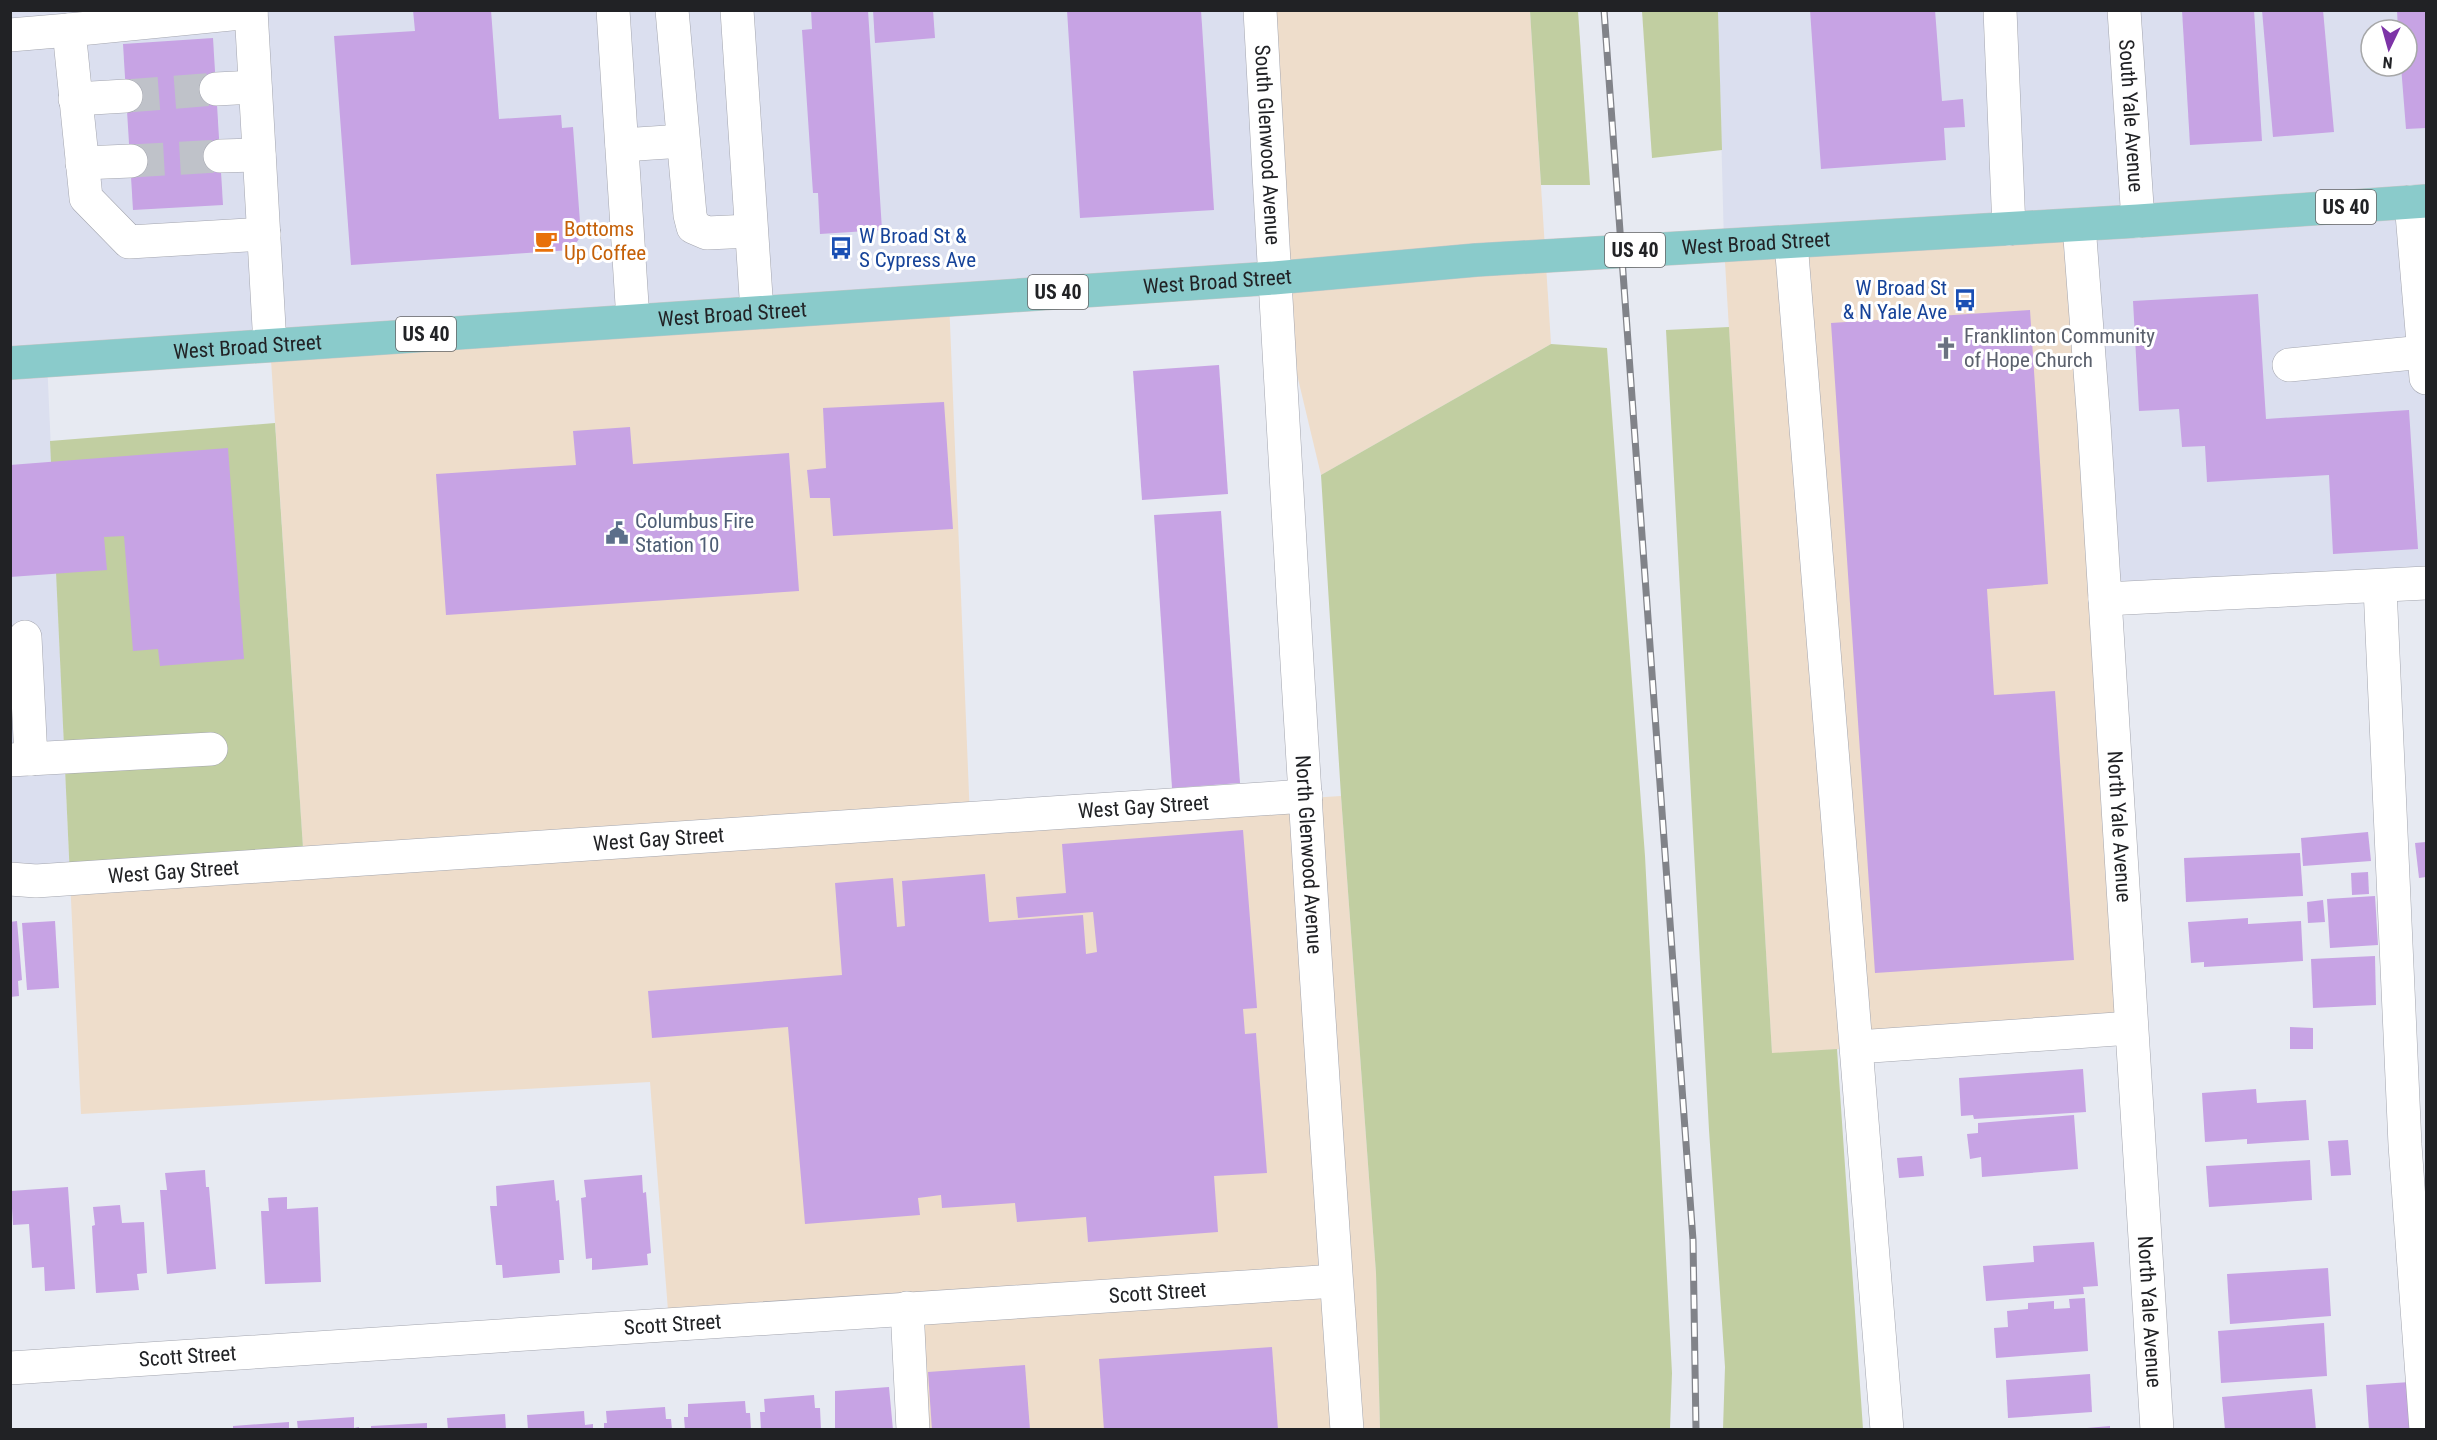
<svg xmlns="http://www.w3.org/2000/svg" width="2437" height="1440" font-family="'Roboto Condensed',sans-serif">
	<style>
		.built { fill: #dbdfef; fill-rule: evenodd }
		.industrial { fill: #eeddcb }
		.green { fill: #c1cea1 }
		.building { fill: #c7a3e4 }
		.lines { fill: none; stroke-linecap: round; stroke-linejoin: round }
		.minor-tunnel { stroke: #bfc2c9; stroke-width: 33; stroke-dasharray: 33 16; stroke-linecap: butt }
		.minor-casing { stroke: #a3a5ae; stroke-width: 34 }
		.major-casing { stroke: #c5c6c6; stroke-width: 34 }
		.minor { stroke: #fff; stroke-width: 33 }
		.major { stroke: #8acbcb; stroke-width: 33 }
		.rail-casing { stroke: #818389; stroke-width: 7 }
		.rail { stroke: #fff; stroke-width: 4.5; stroke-dasharray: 14; stroke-linecap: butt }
		.labels { text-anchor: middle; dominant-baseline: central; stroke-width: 6; stroke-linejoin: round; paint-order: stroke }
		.shield { fill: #fff; stroke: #646466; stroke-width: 1.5 }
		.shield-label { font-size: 20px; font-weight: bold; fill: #212225 }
		.street-label { font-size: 21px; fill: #212225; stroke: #fff }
		.food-label { font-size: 21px; fill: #c56008; stroke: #fff; text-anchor: start }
		.transit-label { font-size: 21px; fill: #164399; stroke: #fff; text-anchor: start }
		.worship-label { font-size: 21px; fill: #5b616d; stroke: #fff; text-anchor: start }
		.service-label { font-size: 21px; fill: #4e5e75; stroke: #fff; text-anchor: start }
	</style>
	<rect width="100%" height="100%" fill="#e7eaf2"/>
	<g class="built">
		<polygon points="10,11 1260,11 1274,278 47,360 70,878 11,879"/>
		<path d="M1718 11H2426V583L2105 599 1724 245ZM2371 30H2407V66H2371Z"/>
	</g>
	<g class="industrial">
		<polygon points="1260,11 1530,11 1551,344 1321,475 1274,278"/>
		<polygon points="2079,225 2131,1028 1772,1054 1724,245"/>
		<polygon points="949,299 970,819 1341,796 1376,1273 1380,1429 913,1429 907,1308 669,1323 650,1082 81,1114 70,878 304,863 270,345"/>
	</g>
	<g class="green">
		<polygon points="1530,11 1578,11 1590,185 1541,185"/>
		<polygon points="1642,11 1718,11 1722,150 1652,158"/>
		<polygon points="1729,327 1772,1053 1837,1049 1863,1429 1723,1429 1725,1367 1709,1130 1666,330"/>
		<polygon points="1551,344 1607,348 1645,856 1672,1373 1670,1429 1380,1429 1376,1273 1341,796 1321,475"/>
		<polygon points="275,423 304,863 70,878 50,441"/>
	</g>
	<g class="building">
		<polygon points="413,10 491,10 499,119 561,115 562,128 573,127 581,236 571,250 351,265 334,36 415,31"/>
		<polygon points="811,10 868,10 882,230 820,234 818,193 813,193 802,30 812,29"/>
		<polygon points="873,10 933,10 935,38 875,43"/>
		<polygon points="1067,10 1201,10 1214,210 1080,218"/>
		<polygon points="1810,10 1935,10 1942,101 1963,99 1965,127 1944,128 1946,160 1821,169"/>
		<polygon points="2182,10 2254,10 2262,141 2190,145"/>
		<polygon points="2262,10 2323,10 2334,132 2273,137"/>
		<polygon points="2397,10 2426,10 2426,128 2406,129 2401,66 2407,66 2407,30 2398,30"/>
		<polygon points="213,38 223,205 133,210 123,44"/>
		<polygon points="2258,294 2266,419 2409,410 2418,549 2333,554 2329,475 2207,482 2205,446 2182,447 2179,409 2139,411 2133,301"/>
		<polygon points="2030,310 2048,584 1987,589 1994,695 2055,691 2074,960 1875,973 1831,323"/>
		<polygon points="1219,365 1228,494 1142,500 1133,371"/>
		<polygon points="944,402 953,529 833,536 830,498 810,498 807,470 826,468 823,408"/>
		<polygon points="630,427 633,464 789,453 799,591 446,615 436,474 576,465 573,431"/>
		<polygon points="228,448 244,659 160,666 158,649 133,651 124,536 104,537 107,570 10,577 10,465"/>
		<polygon points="1221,511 1240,783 1172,788 1154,515"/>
		<polygon points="1243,830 1257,1008 1243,1009 1245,1034 1256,1033 1267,1173 1214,1176 1218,1232 1088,1242 1086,1217 1017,1222 1015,1203 942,1208 941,1195 918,1198 920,1215 805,1224 788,1027 652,1038 648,991 842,975 835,883 893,878 897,927 905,926 902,881 985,874 989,922 1083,915 1086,954 1097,952 1093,912 1018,918 1016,897 1066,893 1062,844"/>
		<polygon points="2368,832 2371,861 2303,866 2301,838"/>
		<polygon points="2426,842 2426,877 2419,878 2415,843"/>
		<polygon points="2300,853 2303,896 2186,902 2184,858"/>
		<polygon points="2368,872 2369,894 2352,895 2351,873"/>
		<polygon points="2375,896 2378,945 2330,948 2327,899"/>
		<polygon points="2323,900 2325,922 2308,923 2307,902"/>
		<polygon points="2248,918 2248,924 2301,921 2303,961 2204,967 2204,962 2191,963 2188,922"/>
		<polygon points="17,921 22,980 18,981 19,996 10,997 10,922"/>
		<polygon points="55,921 59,988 27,990 22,923"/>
		<polygon points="2375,956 2376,1005 2313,1008 2311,959"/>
		<polygon points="2290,1027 2313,1028 2313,1049 2290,1049"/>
		<polygon points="2083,1069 2086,1112 1974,1119 1973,1115 1961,1116 1959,1078"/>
		<polygon points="2256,1089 2257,1103 2306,1100 2309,1140 2247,1144 2247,1139 2205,1142 2202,1093"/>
		<polygon points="2074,1115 2078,1169 1982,1177 1981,1157 1970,1159 1967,1134 1978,1133 1978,1123"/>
		<polygon points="2348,1140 2351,1175 2331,1176 2328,1141"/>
		<polygon points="1922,1156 1924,1176 1899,1178 1897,1158"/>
		<polygon points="2310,1160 2312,1200 2209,1207 2206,1166"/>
		<polygon points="205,1170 206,1187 209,1187 216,1269 167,1274 160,1190 167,1190 165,1173"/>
		<polygon points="642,1175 643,1193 646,1192 651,1253 647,1254 648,1265 592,1270 592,1258 586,1259 581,1198 586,1197 584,1180"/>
		<polygon points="554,1180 556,1201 559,1200 564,1260 559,1260 560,1273 503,1278 502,1265 496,1265 490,1206 497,1206 496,1186"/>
		<polygon points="68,1187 75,1289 45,1291 44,1267 32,1268 29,1224 13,1225 11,1191"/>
		<polygon points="287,1197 287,1209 318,1207 321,1282 265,1284 261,1211 269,1211 268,1198"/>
		<polygon points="120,1205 122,1223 144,1222 147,1273 137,1274 139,1290 96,1293 92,1226 95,1225 93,1207"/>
		<polygon points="2094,1242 2098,1286 2083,1287 2084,1294 1986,1301 1983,1266 2034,1262 2033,1246"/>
		<polygon points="2328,1268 2331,1316 2230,1324 2227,1274"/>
		<polygon points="2085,1298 2088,1351 1996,1358 1994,1328 2008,1327 2007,1311 2028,1309 2028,1303 2054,1301 2054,1309 2070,1308 2069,1299"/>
		<polygon points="2324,1323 2327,1376 2221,1383 2218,1331"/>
		<polygon points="1272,1347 1278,1430 1104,1430 1099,1359"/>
		<polygon points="1025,1365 1030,1430 932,1430 928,1372"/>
		<polygon points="2090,1374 2092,1412 2008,1418 2006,1380"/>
		<polygon points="2410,1382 2413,1430 2369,1430 2366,1385"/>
		<polygon points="889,1387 893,1430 835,1430 835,1391"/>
		<polygon points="2312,1389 2316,1430 2225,1430 2222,1397"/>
		<polygon points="814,1395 815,1408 820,1408 821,1430 761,1430 760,1412 765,1412 764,1399"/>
		<polygon points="745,1401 746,1413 750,1413 751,1430 685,1430 684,1417 688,1417 688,1404"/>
		<polygon points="665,1407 666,1419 671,1419 672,1430 604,1430 604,1423 607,1423 606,1411"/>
		<polygon points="584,1411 585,1425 593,1424 593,1430 528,1430 527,1415"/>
		<polygon points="505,1414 506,1430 448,1430 447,1418"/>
		<polygon points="354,1417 354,1428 359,1427 359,1430 298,1430 297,1421"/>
		<polygon points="289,1422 289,1430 233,1430 233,1426"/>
		<polygon points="427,1423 427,1430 371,1430 371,1426"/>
		<polygon points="2110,1426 2110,1430 2088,1430 2087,1428"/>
	</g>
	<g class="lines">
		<g class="minor-tunnel">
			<polyline points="126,96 216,89"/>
			<polyline points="131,161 220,156"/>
		</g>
		<g class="minor-casing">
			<g id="minor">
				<polyline points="251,10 270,345"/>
				<polyline points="613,10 633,320"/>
				<polyline points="672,10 690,215 693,227 707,233 751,231"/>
				<polyline points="737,10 757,312"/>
				<path id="s1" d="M1260 10C1286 484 1313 957 1347 1430"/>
				<polyline points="2000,10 2009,229"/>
				<path id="s2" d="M2124 10 2138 221"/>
				<polyline points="251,12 69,30 86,198 129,242 264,234"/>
				<polyline points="10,35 69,30"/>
				<polyline points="216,89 255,87"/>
				<polyline points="75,99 126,96"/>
				<polyline points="622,145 683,141"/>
				<polyline points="220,156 259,155"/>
				<polyline points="82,163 131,161"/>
				<polyline points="2411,202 2426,378"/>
				<path id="s3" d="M2079 225 2094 423 2157 1430"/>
				<polyline points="1791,242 1887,1430"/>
				<polyline points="2289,365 2424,352"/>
				<polyline points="2380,587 2405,1145 2426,1430"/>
				<polyline points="2105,599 2426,583"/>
				<polyline points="25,637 31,759"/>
				<polyline points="10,760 211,749"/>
				<path id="s4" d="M10 879 36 881 1306 796"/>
				<polyline points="1857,1047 2131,1028"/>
				<polyline points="907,1308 913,1430"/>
				<path id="s5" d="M10 1368 1336 1281"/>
			</g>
		</g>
		<g class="major-casing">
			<g id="major">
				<path id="s6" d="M10 363 1274 278 1476 260 2138 221 2426 201"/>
			</g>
		</g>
		<use href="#minor" class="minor"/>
		<use href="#major" class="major"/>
		<g class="rail-casing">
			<polyline id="rail" points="1604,10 1693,1240 1696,1430"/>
		</g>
		<use href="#rail" class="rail"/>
	</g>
	<defs>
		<g id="cafe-bare" transform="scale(1.8)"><path d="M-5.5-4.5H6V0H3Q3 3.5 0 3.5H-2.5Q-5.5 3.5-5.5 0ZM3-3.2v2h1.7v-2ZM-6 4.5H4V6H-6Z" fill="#e8710a" stroke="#fff" stroke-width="2.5" paint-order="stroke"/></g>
		<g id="bus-bare" transform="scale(1.8)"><path d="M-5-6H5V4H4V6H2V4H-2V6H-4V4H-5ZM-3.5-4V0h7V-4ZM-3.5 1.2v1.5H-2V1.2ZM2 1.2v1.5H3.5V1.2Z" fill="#1a4fb4" stroke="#fff" stroke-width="2.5" paint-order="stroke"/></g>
		<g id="church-bare" transform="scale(1.8)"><path d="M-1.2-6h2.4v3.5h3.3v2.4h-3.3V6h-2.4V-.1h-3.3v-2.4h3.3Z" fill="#6b7280" stroke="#fff" stroke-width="2.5" paint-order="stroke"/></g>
		<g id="civic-bare" transform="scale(1.8)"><path d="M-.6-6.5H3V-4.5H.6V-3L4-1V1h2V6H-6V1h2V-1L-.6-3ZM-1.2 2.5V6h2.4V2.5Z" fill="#5c6f8a" stroke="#fff" stroke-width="2.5" paint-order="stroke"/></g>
	</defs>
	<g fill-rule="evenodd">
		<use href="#cafe-bare" x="546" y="241"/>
		<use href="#bus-bare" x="841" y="248"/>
		<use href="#bus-bare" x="1965" y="300"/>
		<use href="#church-bare" x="1946" y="348"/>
		<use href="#civic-bare" x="617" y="533"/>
	</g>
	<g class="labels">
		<g class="shield">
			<rect x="2316" y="190" width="60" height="34" rx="4.5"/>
			<rect x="1605" y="233" width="60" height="34" rx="4.5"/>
			<rect x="1028" y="275" width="60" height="34" rx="4.5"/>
			<rect x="396" y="317" width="60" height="34" rx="4.5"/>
		</g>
		<g class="shield-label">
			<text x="2346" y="207">US 40</text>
			<text x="1635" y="250">US 40</text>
			<text x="1058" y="292">US 40</text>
			<text x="426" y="334">US 40</text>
		</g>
		<g class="street-label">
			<text stroke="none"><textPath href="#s2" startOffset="106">South Yale Avenue</textPath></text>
			<text stroke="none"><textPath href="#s1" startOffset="135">South Glenwood Avenue</textPath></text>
			<text stroke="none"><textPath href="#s6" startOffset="1750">West Broad Street</textPath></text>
			<text stroke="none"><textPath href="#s6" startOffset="1210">West Broad Street</textPath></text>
			<text stroke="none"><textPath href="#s6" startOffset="724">West Broad Street</textPath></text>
			<text stroke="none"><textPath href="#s6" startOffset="238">West Broad Street</textPath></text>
			<text stroke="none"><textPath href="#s4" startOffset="1136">West Gay Street</textPath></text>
			<text stroke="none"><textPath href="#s3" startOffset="603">North Yale Avenue</textPath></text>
			<text stroke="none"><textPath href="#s4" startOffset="650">West Gay Street</textPath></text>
			<text stroke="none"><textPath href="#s1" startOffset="846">North Glenwood Avenue</textPath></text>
			<text stroke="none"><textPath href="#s4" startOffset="164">West Gay Street</textPath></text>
			<text stroke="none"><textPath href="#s5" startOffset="1150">Scott Street</textPath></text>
			<text stroke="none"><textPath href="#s3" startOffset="1089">North Yale Avenue</textPath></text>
			<text stroke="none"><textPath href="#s5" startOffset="664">Scott Street</textPath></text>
			<text stroke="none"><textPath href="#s5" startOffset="178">Scott Street</textPath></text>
		</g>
		<g class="food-label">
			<text x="564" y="229">Bottoms<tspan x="564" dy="24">Up Coffee</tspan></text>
		</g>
		<g class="transit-label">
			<text x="859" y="236">W Broad St &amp;<tspan x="859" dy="24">S Cypress Ave</tspan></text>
			<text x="1947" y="288" text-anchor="end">W Broad St<tspan x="1947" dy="24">&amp; N Yale Ave</tspan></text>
		</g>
		<g class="worship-label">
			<text x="1964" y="336">Franklinton Community<tspan x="1964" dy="24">of Hope Church</tspan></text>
		</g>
		<g class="service-label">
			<text x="635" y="521">Columbus Fire<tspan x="635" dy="24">Station 10</tspan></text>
		</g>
	</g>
	<rect width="2437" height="1440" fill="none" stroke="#212225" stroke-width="24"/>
	<g transform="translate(2389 48) rotate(185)"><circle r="28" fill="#ffffff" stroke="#a6a7a8" stroke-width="1.5"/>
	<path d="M0-4.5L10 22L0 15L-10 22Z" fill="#7d34a7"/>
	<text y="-9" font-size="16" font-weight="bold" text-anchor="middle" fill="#212225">N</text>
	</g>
</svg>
